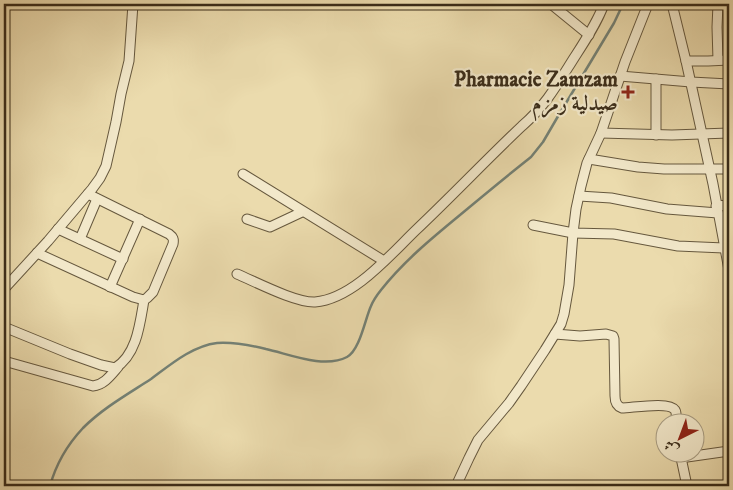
<svg xmlns="http://www.w3.org/2000/svg" width="733" height="490" font-family="'IM FELL DW Pica',Amiri,serif">
	<style>
		.lines { fill: none; stroke-linecap: round; stroke-linejoin: round }
		.stream { stroke: #748175; stroke-width: 2.5 }
		.minor-casing { stroke: #66583e; stroke-width: 11 }
		.minor { stroke: #f2e8ca; stroke-width: 9 }
		.poi-dot { fill: #8f2418; stroke: #f2e8ca; stroke-width: 2 }
		.labels { text-anchor: middle; dominant-baseline: central; stroke-width: 4.5; stroke-linejoin: round; paint-order: stroke }
		.poi-label { font-size: 21px; font-weight: bold; fill: #3a2c19; stroke: #f2e8ca; text-anchor: end }
	</style>
	<rect width="100%" height="100%" fill="#ebdbad"/>
	<filter id="stains"><feTurbulence type="fractalNoise" baseFrequency=".004" numOctaves="4"/><feColorMatrix values="0 0 0 0 .2 0 0 0 0 .09 0 0 0 0 .02 0 0 0 .5 -.17"/></filter>
	<radialGradient id="worn" r=".72"><stop offset=".6" stop-color="#630" stop-opacity="0"/><stop offset="1" stop-color="#630" stop-opacity=".3"/></radialGradient>
	<g class="lines">
		<path class="stream" d="M50 486C56 464 68 444 83 428 103 408 128 394 151 379 170 365 192 346 217 343 233 342 250 345 266 349 289 354 324 369 347 357 360 350 365 319 371 306 373 301 377 295 381 290 404 261 432 238 460 215 484 195 507 176 531 157L543 142 557 118 614 23 623 4"/>
		<g class="minor-casing">
			<g id="minor">
				<polyline points="551,4 589,35"/>
				<polyline points="672,4 686,61 713,184 729,270"/>
				<polyline points="718,60 717,27 718,4"/>
				<polyline points="686,61 708,61 729,60"/>
				<polyline points="620,76 691,82 729,84"/>
				<polyline points="656,79 656,135"/>
				<polyline points="601,133 672,135 729,133"/>
				<polyline points="589,159 638,167 664,169 729,169"/>
				<polyline points="243,174 384,261"/>
				<polyline points="579,196 611,198 667,209 718,213"/>
				<polyline points="716,206 729,205"/>
				<polyline points="247,219 270,227 302,212"/>
				<polyline points="533,225 573,233 614,234 678,246 724,248"/>
				<polyline points="58,229 123,259"/>
				<polyline points="80,239 97,199"/>
				<path d="M37 253 133 297 144 300 147 298 153 292 173 244C174 239 173 237 169 234L88 194"/>
				<path d="M237 274C256 282 296 303 315 302 353 299 390 255 416 230 452 196 486 160 522 126 546 105 557 85 574 58 585 41 597 23 604 4"/>
				<polyline points="110,287 140,219"/>
				<polyline points="4,289 48,241 92,189 100,178 106,166 116,122 121,94 129,61 133,4"/>
				<path d="M4 327 70 354 101 365 115 368C137 355 140 323 144 300"/>
				<path d="M555 334 580 336 606 334 613 336 614 339 615 396C615 401 616 406 622 408 632 408 669 401 675 410 677 413 676 419 676 422"/>
				<path d="M4 361 93 386C104 385 111 375 118 367"/>
				<polyline points="680,453 687,486"/>
				<polyline points="680,458 729,451"/>
				<polyline points="456,486 469,458 478,440 509,403 521,386 545,350 561,324 564,314 569,285 573,233 576,209 581,186 587,163 601,133 625,62 648,4"/>
			</g>
		</g>
		<use href="#minor" class="minor"/>
	</g>
	<path class="poi-dot" d="M625.5 84.5h5v5h5v5h-5v5h-5v-5h-5v-5h5z"/>
	<g class="labels">
		<g class="poi-label">
			<text x="618" y="80">Pharmacie Zamzam<tspan x="618" dy="24">صيدلية زمزم</tspan></text>
		</g>
	</g>
	<rect width="733" height="490" fill="none" stroke="#ebdbad" stroke-width="20"/>
	<rect x="5" y="5" width="723" height="480" fill="none" stroke="#3a2c19" stroke-width="2.5"/>
	<rect x="10" y="10" width="713" height="470" fill="none" stroke="#3a2c19"/>
	<g transform="translate(680 438) rotate(222)"><circle r="24" fill="#f2e8ca" stroke="#a89d83"/>
	<path d="M0-4L9 19L0 12L-9 19Z" fill="#8f2418"/>
	<text y="-8" font-size="14" font-weight="bold" text-anchor="middle" fill="#3a2c19">ش</text>
	</g>
	<rect width="100%" height="100%" filter="url(#stains)"/>
	<rect width="100%" height="100%" fill="url(#worn)"/>
</svg>
